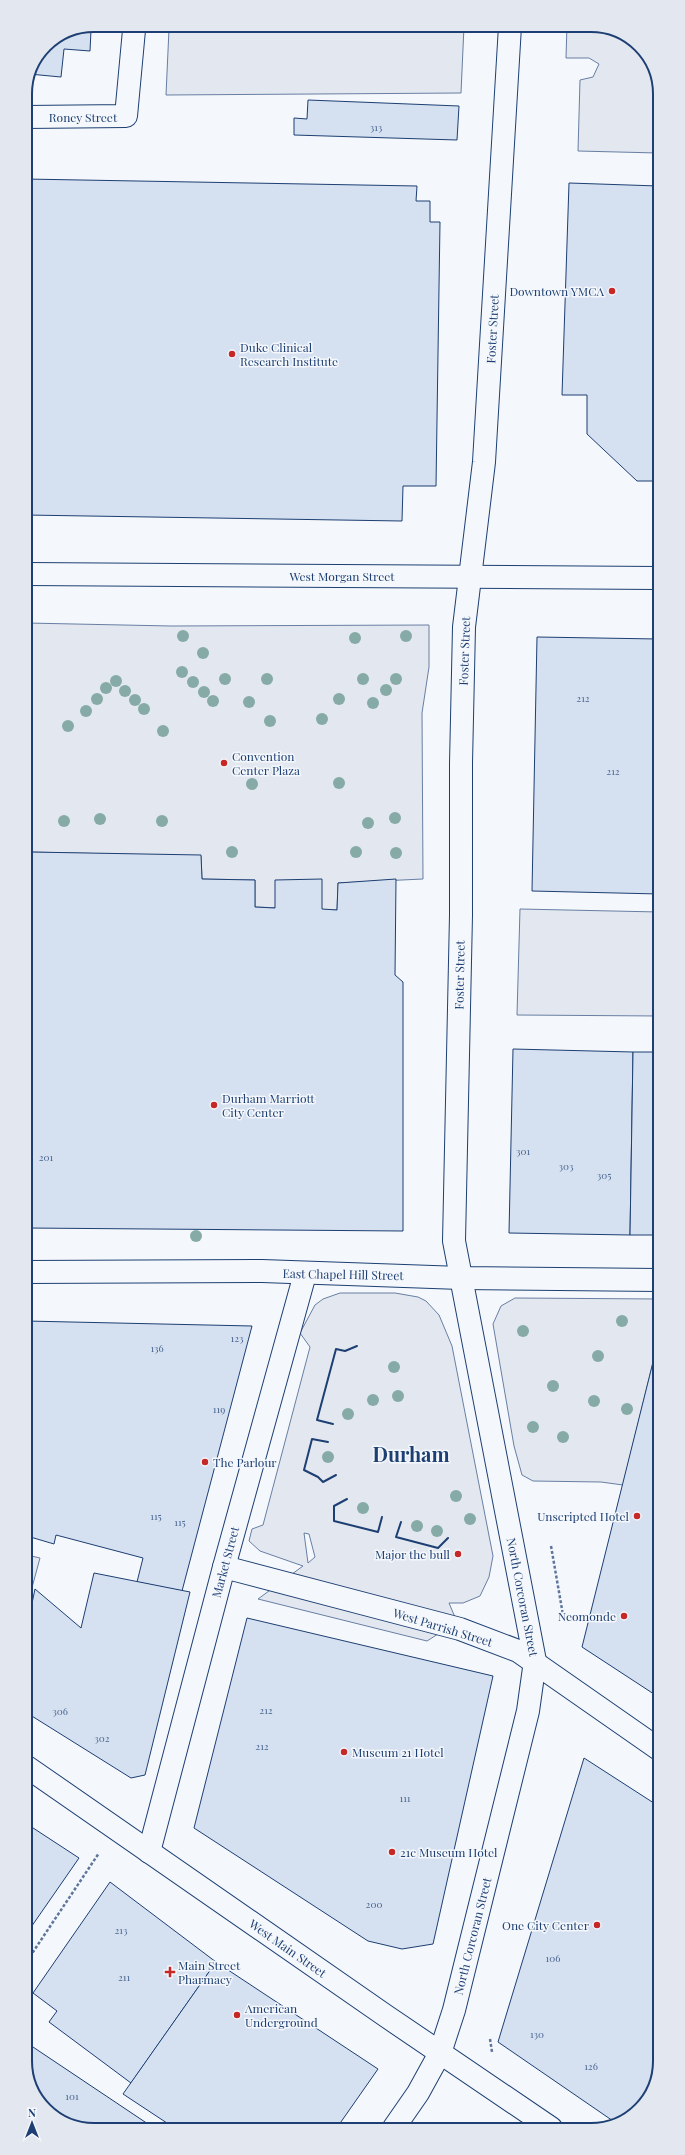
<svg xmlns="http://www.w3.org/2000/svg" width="685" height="2155" font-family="'Playfair Display',serif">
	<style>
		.parking { fill: #e3e8f0; stroke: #687fa3; fill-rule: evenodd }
		.building { fill: #d5e0f0; stroke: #1d3f73 }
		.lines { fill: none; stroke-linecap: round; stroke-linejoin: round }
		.minor-casing { stroke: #1d3f73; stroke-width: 24 }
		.tertiary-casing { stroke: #1d3f73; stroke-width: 24 }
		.secondary-casing { stroke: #1d3f73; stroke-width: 24 }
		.primary-casing { stroke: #1d3f73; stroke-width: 24 }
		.path { stroke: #5e769c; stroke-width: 2.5; stroke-dasharray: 3 2; stroke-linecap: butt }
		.minor { stroke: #f4f7fb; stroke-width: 22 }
		.tertiary { stroke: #f4f7fb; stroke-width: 22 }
		.secondary { stroke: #f4f7fb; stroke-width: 22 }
		.primary { stroke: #f4f7fb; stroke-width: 22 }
		.wall { stroke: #1d3f73; stroke-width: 2 }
		.tree { fill: #86aba6 }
		.poi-dot { fill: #c62828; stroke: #f4f7fb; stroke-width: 1.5 }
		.labels { text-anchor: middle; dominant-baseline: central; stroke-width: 3; stroke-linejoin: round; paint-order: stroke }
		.number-label { font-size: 10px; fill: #4b6792 }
		.street-label { font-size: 12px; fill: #1d3f73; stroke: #f4f7fb }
		.poi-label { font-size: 12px; fill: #1d3f73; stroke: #f4f7fb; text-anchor: start }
		.town-label { font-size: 20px; font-weight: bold; fill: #1d3f73; stroke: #f4f7fb }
		.rim { fill: none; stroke: #1d3f73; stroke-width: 2 }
	</style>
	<rect width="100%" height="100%" fill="#f4f7fb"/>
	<g class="parking">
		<polygon points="567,25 596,25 636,42 658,76 658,153 578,151 580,80 593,77 599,64 589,58 566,58"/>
		<polygon points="464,26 461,93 166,95 169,29"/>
		<polygon points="26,623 171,626 429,625 429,667 422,713 423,879 338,883 337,910 255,907 255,880 202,879 201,856 30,852 30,877 26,877"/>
		<polygon points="520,909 659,912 659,1016 517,1015"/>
		<path d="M340 1293H395L418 1297 426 1301 439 1315 452 1346 493 1556 489 1577 480 1596 463 1603H449L457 1622 427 1641 258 1599 303 1566 260 1551 249 1541 252 1529 263 1525 310 1347 300 1333 315 1305 323 1299ZM304 1533 309 1534 315 1557 308 1563Z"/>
		<polygon points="515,1298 659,1299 659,1338 623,1485 601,1482 533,1481 522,1475 514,1446 493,1324 501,1306"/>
		<polygon points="27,1555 40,1558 27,1606"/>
	</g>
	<g class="building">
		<polygon points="68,30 91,30 90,51 64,49 61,77 29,74 30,67 45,45"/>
		<polygon points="308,100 459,106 457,140 294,135 294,118 307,119"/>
		<polygon points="25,179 417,186 416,201 430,201 430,222 440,222 436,486 403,486 402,521 25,515"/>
		<polygon points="569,183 658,186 658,481 637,481 587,434 587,395 562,395"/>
		<polygon points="537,637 658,639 659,894 532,891"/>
		<polygon points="30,852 201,855 202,879 255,880 255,907 275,908 275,880 322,879 322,909 337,910 338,883 396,879 395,975 403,982 403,1231 26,1228 26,936 31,936"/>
		<polygon points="513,1049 633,1052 630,1235 509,1233"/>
		<polygon points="633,1052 659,1052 659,1235 630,1235"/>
		<polygon points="26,1321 252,1326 182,1591 137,1582 143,1558 56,1535 54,1544 27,1536"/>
		<polygon points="659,1338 660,1698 582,1647"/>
		<polygon points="94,1573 190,1592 145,1775 131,1778 27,1713 27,1627 35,1589 81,1628"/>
		<polygon points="247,1618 493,1676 433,1944 402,1949 368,1941 194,1828"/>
		<polygon points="584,1758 660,1807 660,2061 646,2103 616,2123 498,2042"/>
		<polygon points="27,1824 79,1858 27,1933"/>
		<polygon points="110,1882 216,1962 131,2083 49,2022 57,2011 33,1993"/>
		<polygon points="216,1962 378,2069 336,2129 176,2129 123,2094"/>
		<polygon points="27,1989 33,1993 27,2001"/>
		<polygon points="27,2043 157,2130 89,2130 49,2113 27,2079"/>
	</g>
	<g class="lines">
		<g class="minor-casing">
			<g id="minor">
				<polyline points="25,117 126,116 134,30"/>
				<polyline points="224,1567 460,1629 518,1651 660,1750"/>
				<polyline points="149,1852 224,1567 305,1274"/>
			</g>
		</g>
		<g class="tertiary-casing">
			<g id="tertiary">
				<polyline points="26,1272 262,1271 461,1278 659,1280"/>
				<polyline points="393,2129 418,2093 440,2053 454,2010 528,1711 535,1661 454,1241 461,915 461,763 464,627 484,462 510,26"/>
			</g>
		</g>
		<g class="secondary-casing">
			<polyline id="secondary" points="27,1767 386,2016 551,2128"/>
		</g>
		<g class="primary-casing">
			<polyline id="primary" points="26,574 658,578"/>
		</g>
		<g class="path">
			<polyline points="551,1546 563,1615"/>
			<polyline points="27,1961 99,1853"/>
			<polyline points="490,2039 492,2052"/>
		</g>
		<use href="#minor" class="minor"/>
		<use href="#tertiary" class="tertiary"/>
		<use href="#secondary" class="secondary"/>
		<use href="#primary" class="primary"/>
		<g class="wall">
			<polyline points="333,1424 317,1420 336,1349 345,1351 357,1346"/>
			<polyline points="328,1442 312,1439 304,1470 318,1477 323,1482 336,1475"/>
			<polyline points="347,1499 334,1506 334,1521 378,1532 382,1517"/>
			<polyline points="401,1522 396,1537 438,1548 448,1538"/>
		</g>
	</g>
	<g class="tree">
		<circle cx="183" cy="636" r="6"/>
		<circle cx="406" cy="636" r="6"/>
		<circle cx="355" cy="638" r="6"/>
		<circle cx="203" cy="653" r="6"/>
		<circle cx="182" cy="672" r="6"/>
		<circle cx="225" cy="679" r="6"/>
		<circle cx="267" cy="679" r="6"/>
		<circle cx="363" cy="679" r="6"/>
		<circle cx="396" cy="679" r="6"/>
		<circle cx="116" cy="681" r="6"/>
		<circle cx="193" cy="682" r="6"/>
		<circle cx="106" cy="688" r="6"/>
		<circle cx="386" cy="690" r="6"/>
		<circle cx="125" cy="691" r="6"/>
		<circle cx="204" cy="692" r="6"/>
		<circle cx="97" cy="699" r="6"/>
		<circle cx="339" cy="699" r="6"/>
		<circle cx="135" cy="700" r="6"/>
		<circle cx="213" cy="701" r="6"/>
		<circle cx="249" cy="702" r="6"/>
		<circle cx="373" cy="703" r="6"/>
		<circle cx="144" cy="709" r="6"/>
		<circle cx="86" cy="711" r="6"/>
		<circle cx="322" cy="719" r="6"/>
		<circle cx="270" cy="721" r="6"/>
		<circle cx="68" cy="726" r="6"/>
		<circle cx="163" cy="731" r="6"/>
		<circle cx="339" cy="783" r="6"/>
		<circle cx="252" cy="784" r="6"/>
		<circle cx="395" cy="818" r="6"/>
		<circle cx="100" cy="819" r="6"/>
		<circle cx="64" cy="821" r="6"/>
		<circle cx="162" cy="821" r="6"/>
		<circle cx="368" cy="823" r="6"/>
		<circle cx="232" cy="852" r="6"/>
		<circle cx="356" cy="852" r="6"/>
		<circle cx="396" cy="853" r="6"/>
		<circle cx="196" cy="1236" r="6"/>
		<circle cx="622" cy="1321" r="6"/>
		<circle cx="523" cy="1331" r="6"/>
		<circle cx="598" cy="1356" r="6"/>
		<circle cx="394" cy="1367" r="6"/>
		<circle cx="553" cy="1386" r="6"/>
		<circle cx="398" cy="1396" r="6"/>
		<circle cx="373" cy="1400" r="6"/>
		<circle cx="594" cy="1401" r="6"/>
		<circle cx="627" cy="1409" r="6"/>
		<circle cx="348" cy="1414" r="6"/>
		<circle cx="533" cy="1427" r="6"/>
		<circle cx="563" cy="1437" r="6"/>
		<circle cx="328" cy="1457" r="6"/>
		<circle cx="456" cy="1496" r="6"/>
		<circle cx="363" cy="1508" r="6"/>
		<circle cx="470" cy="1519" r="6"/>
		<circle cx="417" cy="1526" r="6"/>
		<circle cx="437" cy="1531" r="6"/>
	</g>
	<g class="poi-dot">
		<circle cx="612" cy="291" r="4"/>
		<circle cx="232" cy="354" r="4"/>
		<circle cx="224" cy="763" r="4"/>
		<circle cx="214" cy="1105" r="4"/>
		<circle cx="205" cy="1462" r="4"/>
		<circle cx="637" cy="1516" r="4"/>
		<circle cx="458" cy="1554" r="4"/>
		<circle cx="624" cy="1616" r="4"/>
		<circle cx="344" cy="1752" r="4"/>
		<circle cx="392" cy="1852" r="4"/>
		<circle cx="597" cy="1925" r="4"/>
		<path d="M168 1966h4v4h4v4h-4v4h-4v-4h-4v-4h4z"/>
		<circle cx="237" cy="2015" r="4"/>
	</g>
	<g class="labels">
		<g class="number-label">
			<text x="376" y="127">313</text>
			<text x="583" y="698">212</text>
			<text x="613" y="771">212</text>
			<text x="523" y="1151">301</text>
			<text x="46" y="1157">201</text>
			<text x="566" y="1166">303</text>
			<text x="604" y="1175">305</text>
			<text x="237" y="1338">123</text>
			<text x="157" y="1348">136</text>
			<text x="219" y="1409">119</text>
			<text x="156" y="1516">115</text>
			<text x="180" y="1522">115</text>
			<text x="266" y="1710">212</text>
			<text x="60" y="1711">306</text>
			<text x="102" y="1738">302</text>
			<text x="262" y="1746">212</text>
			<text x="405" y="1798">111</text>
			<text x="374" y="1904">200</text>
			<text x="121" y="1930">213</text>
			<text x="553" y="1958">106</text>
			<text x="124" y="1977">211</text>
			<text x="537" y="2034">130</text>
			<text x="591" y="2066">126</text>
			<text x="72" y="2096">101</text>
		</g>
		<g class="street-label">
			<text x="83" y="117">Roney Street</text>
			<text transform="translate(492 329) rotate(-87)">Foster Street</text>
			<text x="342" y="576">West Morgan Street</text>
			<text transform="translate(464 651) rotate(-88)">Foster Street</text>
			<text transform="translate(459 975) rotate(-89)">Foster Street</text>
			<text transform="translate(343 1274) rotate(1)">East Chapel Hill Street</text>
			<text transform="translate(225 1562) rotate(-75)">Market Street</text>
			<text transform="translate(523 1597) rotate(79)">North Corcoran Street</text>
			<text transform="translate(443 1627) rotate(17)">West Parrish Street</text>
			<text transform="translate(472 1936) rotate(-76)">North Corcoran Street</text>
			<text transform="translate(288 1948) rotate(35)">West Main Street</text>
		</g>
		<g class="poi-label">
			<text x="604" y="291" text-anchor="end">Downtown YMCA</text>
			<text x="240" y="347">Duke Clinical<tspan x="240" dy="14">Research Institute</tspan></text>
			<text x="232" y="756">Convention<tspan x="232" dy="14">Center Plaza</tspan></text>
			<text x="222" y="1098">Durham Marriott<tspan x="222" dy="14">City Center</tspan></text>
			<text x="213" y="1462">The Parlour</text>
			<text x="629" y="1516" text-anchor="end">Unscripted Hotel</text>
			<text x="450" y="1554" text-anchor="end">Major the bull</text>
			<text x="616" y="1616" text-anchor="end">Neomonde</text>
			<text x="352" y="1752">Museum 21 Hotel</text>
			<text x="400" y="1852">21c Museum Hotel</text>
			<text x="589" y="1925" text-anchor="end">One City Center</text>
			<text x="178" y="1965">Main Street<tspan x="178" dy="14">Pharmacy</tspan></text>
			<text x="245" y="2008">American<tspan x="245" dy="14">Underground</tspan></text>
		</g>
		<g class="town-label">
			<text x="411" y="1453">Durham</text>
		</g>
	</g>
	<path d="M0 0H685V2155H0ZM94 32H591A62 62 0 0 1 653 94V2061A62 62 0 0 1 591 2123H94A62 62 0 0 1 32 2061V94A62 62 0 0 1 94 32Z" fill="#e3e8f0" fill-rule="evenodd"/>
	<path class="rim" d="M94 32H591A62 62 0 0 1 653 94V2061A62 62 0 0 1 591 2123H94A62 62 0 0 1 32 2061V94A62 62 0 0 1 94 32Z"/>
	<g transform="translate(32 2123)" stroke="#f4f7fb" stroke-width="3" paint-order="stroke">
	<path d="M0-3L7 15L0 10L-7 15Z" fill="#1d3f73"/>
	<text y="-6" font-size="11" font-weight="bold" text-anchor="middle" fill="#1d3f73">N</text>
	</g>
</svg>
